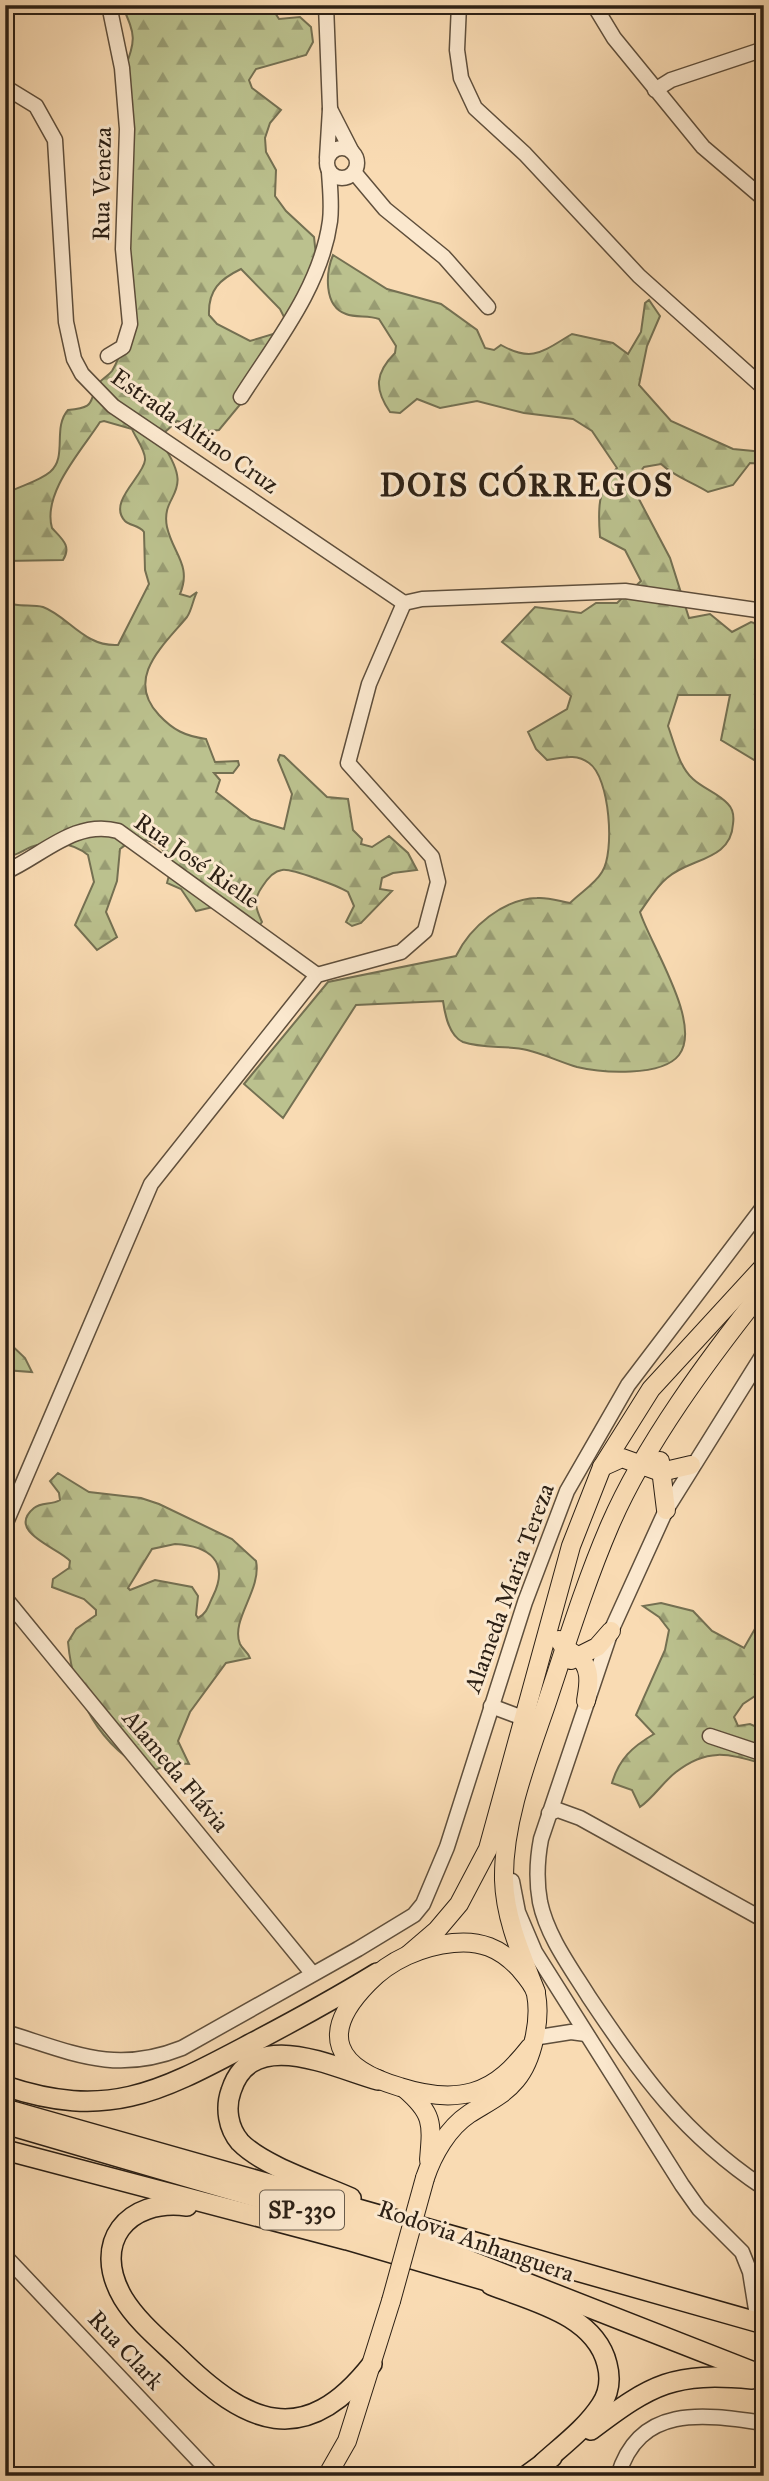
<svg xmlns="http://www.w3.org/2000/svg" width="769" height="2481" font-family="'IM FELL Great Primer',serif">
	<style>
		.forest { fill: url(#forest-firs); stroke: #747052; stroke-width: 2; fill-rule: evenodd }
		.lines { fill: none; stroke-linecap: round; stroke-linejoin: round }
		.minor-casing { stroke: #5f4f3c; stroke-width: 17 }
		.major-casing { stroke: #2c2015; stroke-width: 20 }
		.highway-casing { stroke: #2c2015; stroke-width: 22 }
		.minor { stroke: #fbe8ce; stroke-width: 14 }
		.major { stroke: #f9dbb3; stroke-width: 18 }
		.highway { stroke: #f9dbb3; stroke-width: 19 }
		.major-bridge-casing { stroke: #2c2015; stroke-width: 20; stroke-linecap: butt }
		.major-bridge { stroke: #f9dbb3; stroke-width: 18 }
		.labels { text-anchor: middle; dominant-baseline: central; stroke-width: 6; stroke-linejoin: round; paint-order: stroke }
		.shield { fill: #fbe8ce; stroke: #6a5c4c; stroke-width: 2 }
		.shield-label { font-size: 23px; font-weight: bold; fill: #2c2015 }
		.street-label { font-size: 24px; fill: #2c2015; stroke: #fbe8ce }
		.district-label { font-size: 32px; font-weight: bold; letter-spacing: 2px; fill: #2c2015; stroke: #fbe8ce }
	</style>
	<defs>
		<pattern id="forest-firs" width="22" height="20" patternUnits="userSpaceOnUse" patternTransform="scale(1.75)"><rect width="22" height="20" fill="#bbc18e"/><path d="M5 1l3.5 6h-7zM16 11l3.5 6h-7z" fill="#989c73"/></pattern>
	</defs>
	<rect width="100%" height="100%" fill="#f9dbb3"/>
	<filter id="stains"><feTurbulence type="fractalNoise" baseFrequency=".00286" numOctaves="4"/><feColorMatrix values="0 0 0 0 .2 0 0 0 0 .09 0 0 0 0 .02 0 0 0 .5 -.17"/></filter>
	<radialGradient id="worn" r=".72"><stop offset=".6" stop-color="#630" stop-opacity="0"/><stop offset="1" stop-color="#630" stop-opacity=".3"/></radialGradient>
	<g class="forest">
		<path d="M122 5H270L279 19 300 17 311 27 313 42 306 55 256 69 249 80 252 88 281 110 270 123 265 138 266 152 276 170 275 196 286 211 314 237 317 265 285 319 280 309 241 269C220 279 208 290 209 315L217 324 250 341 273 334 281 337 248 395 219 430 209 431 177 421 164 433 163 445C197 496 160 492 167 527 173 554 192 565 180 594L190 597 197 592C193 599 192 610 187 617 164 645 124 678 159 715 173 730 185 736 206 739L215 762 238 761 239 765 233 773H214L220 780 216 792 251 819 284 829 292 794 278 760 280 755 284 756 327 797 348 799 353 830 362 839 361 844 372 847 389 836 408 853 417 870 393 873 382 878 380 889 392 891 361 923 352 926 346 922 354 906 348 892C338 886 291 868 282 870 273 871 267 879 262 887 253 900 255 907 262 922L259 926 213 907 196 911 181 889 167 883C178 851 148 826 120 849L117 881 106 912 117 937 97 950 75 925 94 882 88 855C72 842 50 840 31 847 21 851 15 857 5 856V845L12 830 5 822V600C16 609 31 603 43 607 68 616 84 647 118 645L149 584 145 570 144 532C139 525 130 526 125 521 107 502 144 476 145 460 146 451 135 437 132 429L104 421 100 422C82 450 42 493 52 528 62 539 72 546 63 560L5 561V494C19 486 38 482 50 472 68 457 52 428 68 410 98 407 87 402 99 383 102 379 108 376 112 371 119 360 123 346 127 333L124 71C136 38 136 37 122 5Z"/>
		<path d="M333 255 387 289 441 304 477 330 485 348 494 350 501 345C533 363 543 351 572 334L613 343 628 354 641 332 645 303 649 300 660 316 647 346 639 385 671 421 733 449 764 452V464L750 463 733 485 708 492C692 482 675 477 661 464L644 467 631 484 670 558 689 618 710 614 732 632 751 622 764 626V766L721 740 730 695H678L668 726C674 742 679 767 693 779 704 789 718 793 728 804 733 809 734 817 733 824 731 861 689 858 667 878 656 887 648 901 640 912 650 944 703 1024 679 1055 662 1077 602 1073 577 1067 560 1062 544 1054 527 1050 507 1045 483 1049 463 1042 449 1036 445 1015 443 1001L356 1005 283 1118 244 1084 328 982 456 956C470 927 503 899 537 898 548 897 559 901 570 903 580 893 595 884 602 872 615 853 610 777 589 763 576 753 562 758 547 760L536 749 528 732 567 709 571 696 502 642 535 607 581 613 596 603H617L641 581 625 550 600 537C598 512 597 487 617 468L592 431 573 419 524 413 477 401 440 408 417 399 400 413 390 412C374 389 375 373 395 353L396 346 379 319C368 315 356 318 346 314 323 306 326 272 333 255Z"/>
		<polygon points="5,1339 25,1358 32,1372 5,1370"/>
		<path d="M58 1473 89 1492 141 1498 159 1504 232 1539 256 1561C262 1590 230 1620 240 1644 243 1650 248 1652 250 1658L226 1663 190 1712 178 1741 189 1764 170 1763 151 1772C100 1748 73 1697 68 1642L76 1629 96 1615V1610L84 1599 52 1587 53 1579 69 1568 70 1561C59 1548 5 1532 34 1508 41 1502 52 1505 60 1500L59 1493 50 1481ZM175 1544C209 1546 230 1561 213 1596 209 1604 207 1614 198 1618L196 1615 198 1596 192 1587 155 1580 130 1590 128 1588 152 1549Z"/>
		<path d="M661 1603 693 1611 712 1631 744 1648 764 1613V1690L743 1704 734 1717 738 1726 750 1724 761 1729 764 1764C729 1754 708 1747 676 1772 663 1782 654 1797 640 1807L632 1790 612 1783C619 1759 632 1747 654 1734L636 1715 665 1650 669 1630 659 1617 643 1606Z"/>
	</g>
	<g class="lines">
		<g class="minor-casing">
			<g id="minor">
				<polyline points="326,5 330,109"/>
				<polyline points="459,5 457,50 461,78 475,108 525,154 639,276 764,388"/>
				<polyline points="594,5 614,38 703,147 764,199"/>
				<polyline points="5,87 36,106 55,140 66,322 74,359 82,374 113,406 404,603"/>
				<polyline points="655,90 671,80 764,49"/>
				<circle cx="342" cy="163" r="15"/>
				<polyline points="327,158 330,109 352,152"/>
				<polyline points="354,172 385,209 444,257 488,307"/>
				<polyline points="108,356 123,347 130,324 123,249 127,129 122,68 109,5"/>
				<path d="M241 397C276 342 321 287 330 221 332 205 330 188 329 172"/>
				<polyline points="404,603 422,599 625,591 764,611"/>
				<path d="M5 872C42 856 75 819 118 831L317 975"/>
				<path d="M764 1353 666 1510 611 1631 541 1839C537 1860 536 1880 540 1902 547 1936 571 1968 589 1997 642 2076 683 2134 764 2188"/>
				<polyline points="5,1525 151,1184 317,975 401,952 425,931 438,882 432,857 348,763 369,684 404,603"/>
				<polyline points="5,1598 312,1973"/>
				<polyline points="491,1706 523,1718"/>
				<polyline points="710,1736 764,1754"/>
				<polyline points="549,1813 558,1810 580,1818 764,1920"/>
				<polyline points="512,1881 518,1912 535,1952 682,2185 699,2209 742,2252 750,2272 758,2322"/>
				<path d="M5 2032C71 2052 114 2075 182 2048L358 1949 414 1915 423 1904 447 1847 525 1602 567 1491 628 1385 764 1206"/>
				<polyline points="533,2038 571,2032 586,2034"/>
				<polyline points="5,2256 213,2476"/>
				<path d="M618 2476C639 2404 703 2414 764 2423"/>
			</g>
		</g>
		<g class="major-casing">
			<g id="major">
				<polyline points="660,1461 666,1510"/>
				<polyline points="602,1467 622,1458 661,1472 691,1465"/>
				<path d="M559 1640C564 1649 568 1650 576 1655 592 1666 589 1684 586 1701"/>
				<polyline points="571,1660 597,1647 611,1631"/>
				<polyline points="409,1954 437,1930 459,1904 488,1849 571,1546 602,1467 651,1389 764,1266"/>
				<path d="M536 1992C522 1956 505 1919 504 1880 503 1822 527 1760 546 1705 566 1645 585 1583 610 1525 645 1444 709 1358 764 1289"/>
				<path d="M405 2089C434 2114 432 2124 429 2160"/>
				<path d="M425 2178C433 2154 448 2128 469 2114 486 2103 504 2095 516 2080 533 2060 541 2019 536 1994 534 1985 525 1975 519 1968 500 1948 480 1940 453 1943 422 1946 390 1960 368 1983 318 2034 335 2068 400 2087 422 2094 449 2099 473 2092 498 2085 514 2067 530 2047"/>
				<polyline points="327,2476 347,2441 391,2301"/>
			</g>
		</g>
		<g class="highway-casing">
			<g id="highway">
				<path d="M5 2086C109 2121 161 2091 252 2043 294 2021 336 1998 377 1973"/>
				<polyline points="5,2109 764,2324"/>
				<polyline points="5,2124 458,2256 764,2376"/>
				<polyline points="5,2150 347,2240 504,2286"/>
				<path d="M351 2198C320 2184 263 2166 240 2142 228 2128 225 2108 231 2091 252 2025 334 2068 378 2080"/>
				<path d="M187 2206C127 2198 91 2243 123 2298 137 2321 159 2339 178 2357 246 2424 304 2451 372 2364"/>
				<path d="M491 2285C532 2301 595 2315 607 2364 611 2379 609 2393 601 2405 586 2428 563 2445 543 2463"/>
				<path d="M591 2430C653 2383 674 2372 752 2379"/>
				<polyline points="526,2476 552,2457"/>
			</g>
		</g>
		<use href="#minor" class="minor"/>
		<use href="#major" class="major"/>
		<use href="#highway" class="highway"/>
		<g class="major-bridge-casing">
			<polyline id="major-bridge" points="391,2301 425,2178"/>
		</g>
		<use href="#major-bridge" class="major-bridge"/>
	</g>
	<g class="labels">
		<rect class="shield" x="260" y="2190.5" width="84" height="39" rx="5"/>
		<g class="shield-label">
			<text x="302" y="2210">SP-330</text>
		</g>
		<g class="street-label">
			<text transform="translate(102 184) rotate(-89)">Rua Veneza</text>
			<text transform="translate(195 431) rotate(35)">Estrada Altino Cruz</text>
			<text transform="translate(197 861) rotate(35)">Rua José Rielle</text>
			<text transform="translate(509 1588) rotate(-70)">Alameda Maria Tereza</text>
			<text transform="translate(176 1771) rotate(50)">Alameda Flávia</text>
			<text transform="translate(476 2241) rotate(19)">Rodovia Anhanguera</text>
			<text transform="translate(126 2350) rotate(47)">Rua Clark</text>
		</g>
		<g class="district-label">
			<text x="527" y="485">DOIS CÓRREGOS</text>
		</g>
	</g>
	<rect width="769" height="2481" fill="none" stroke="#f9dbb3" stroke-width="28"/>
	<rect x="7" y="7" width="755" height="2467" fill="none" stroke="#2c2015" stroke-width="3.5"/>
	<rect x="14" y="14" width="741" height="2453" fill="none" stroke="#2c2015" stroke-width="2"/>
	<rect width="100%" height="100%" filter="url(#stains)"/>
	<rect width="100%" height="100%" fill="url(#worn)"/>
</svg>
